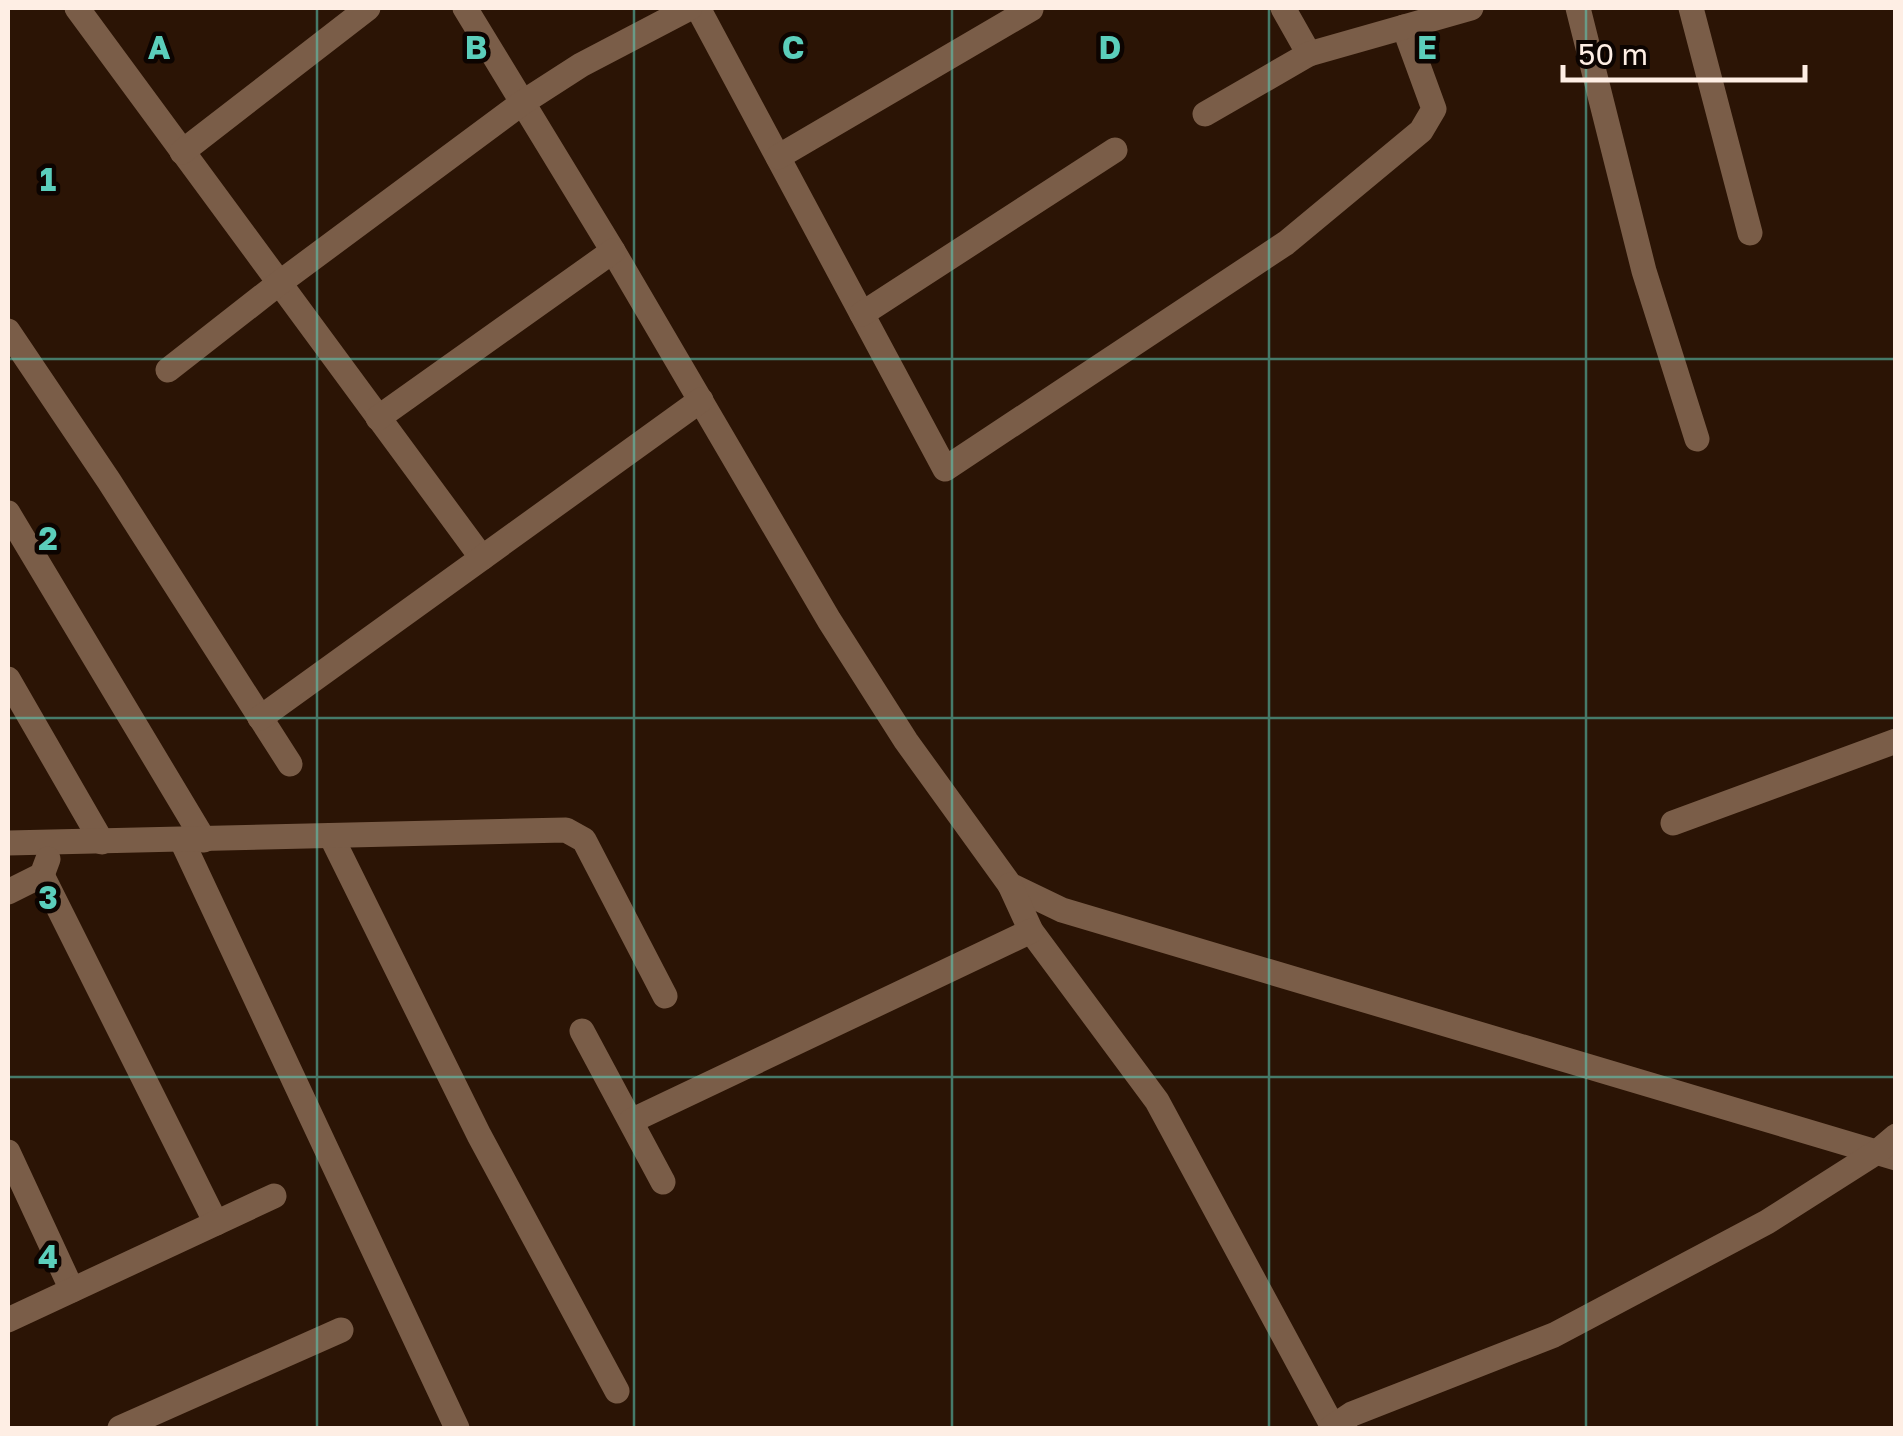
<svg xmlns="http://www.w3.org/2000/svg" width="1903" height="1436" font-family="'Golos Text',sans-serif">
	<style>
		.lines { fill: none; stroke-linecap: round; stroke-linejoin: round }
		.minor { stroke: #7a5d48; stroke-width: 25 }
		.grid { fill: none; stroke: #5bcebb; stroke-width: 2.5; stroke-opacity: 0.55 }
		.grid-label { font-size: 32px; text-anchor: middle; font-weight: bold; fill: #5bcebb; stroke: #0c0401; stroke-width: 9; stroke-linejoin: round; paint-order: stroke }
	</style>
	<rect width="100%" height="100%" fill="#2b1405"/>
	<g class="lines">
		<g class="minor">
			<polyline points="77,8 482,558"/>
			<polyline points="465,8 613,251 829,620 906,741 1010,885 1062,910 1896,1158"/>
			<polyline points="698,8 945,469 1286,243 1421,131 1434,109 1404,27"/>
			<polyline points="1283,8 1309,54"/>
			<polyline points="1578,8 1644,271 1697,439"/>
			<polyline points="1691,8 1750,233"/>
			<polyline points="1205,114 1309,54 1471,8"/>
			<polyline points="182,152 368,8"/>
			<polyline points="778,157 1031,9"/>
			<polyline points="862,314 1115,150"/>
			<polyline points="8,331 109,481 290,764"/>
			<polyline points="168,370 278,284 522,103 581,65 690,8"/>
			<polyline points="378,418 613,251"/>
			<polyline points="8,513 204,840"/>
			<polyline points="8,679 102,842"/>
			<polyline points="260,718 701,400"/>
			<polyline points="1673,823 1896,741"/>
			<polyline points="331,836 479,1135 617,1391"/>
			<polyline points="182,841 457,1428"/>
			<polyline points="8,843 566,830 584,840 665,996"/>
			<polyline points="42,875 216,1223"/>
			<polyline points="1010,885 1031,931 1157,1101 1333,1427"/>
			<polyline points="8,892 42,875 48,859"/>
			<polyline points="582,1031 663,1182"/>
			<polyline points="631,1121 1031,931"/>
			<polyline points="8,1152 72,1290"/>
			<polyline points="8,1320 274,1196"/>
			<polyline points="120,1428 341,1330"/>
			<polyline points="1331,1428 1352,1414 1554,1335 1767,1222 1877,1152 1896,1136"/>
		</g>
	</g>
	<path class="grid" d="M317 8V1428M634 8V1428M952 8V1428M1269 8V1428M1586 8V1428M8 359H1896M8 718H1896M8 1077H1896"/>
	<g class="grid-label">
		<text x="159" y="59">A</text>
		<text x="476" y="59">B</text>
		<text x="793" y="59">C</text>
		<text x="1110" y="59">D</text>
		<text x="1427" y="59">E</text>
		<text x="48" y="191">1</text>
		<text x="48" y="550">2</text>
		<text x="48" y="909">3</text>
		<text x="48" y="1268">4</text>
	</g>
	<rect width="1903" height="1436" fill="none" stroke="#feeee4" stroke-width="20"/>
	<path d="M1563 65v15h242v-15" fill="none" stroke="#feeee4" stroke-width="5"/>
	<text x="1578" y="65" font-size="30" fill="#feeee4" stroke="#0c0401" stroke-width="8" paint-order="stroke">50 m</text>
</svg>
